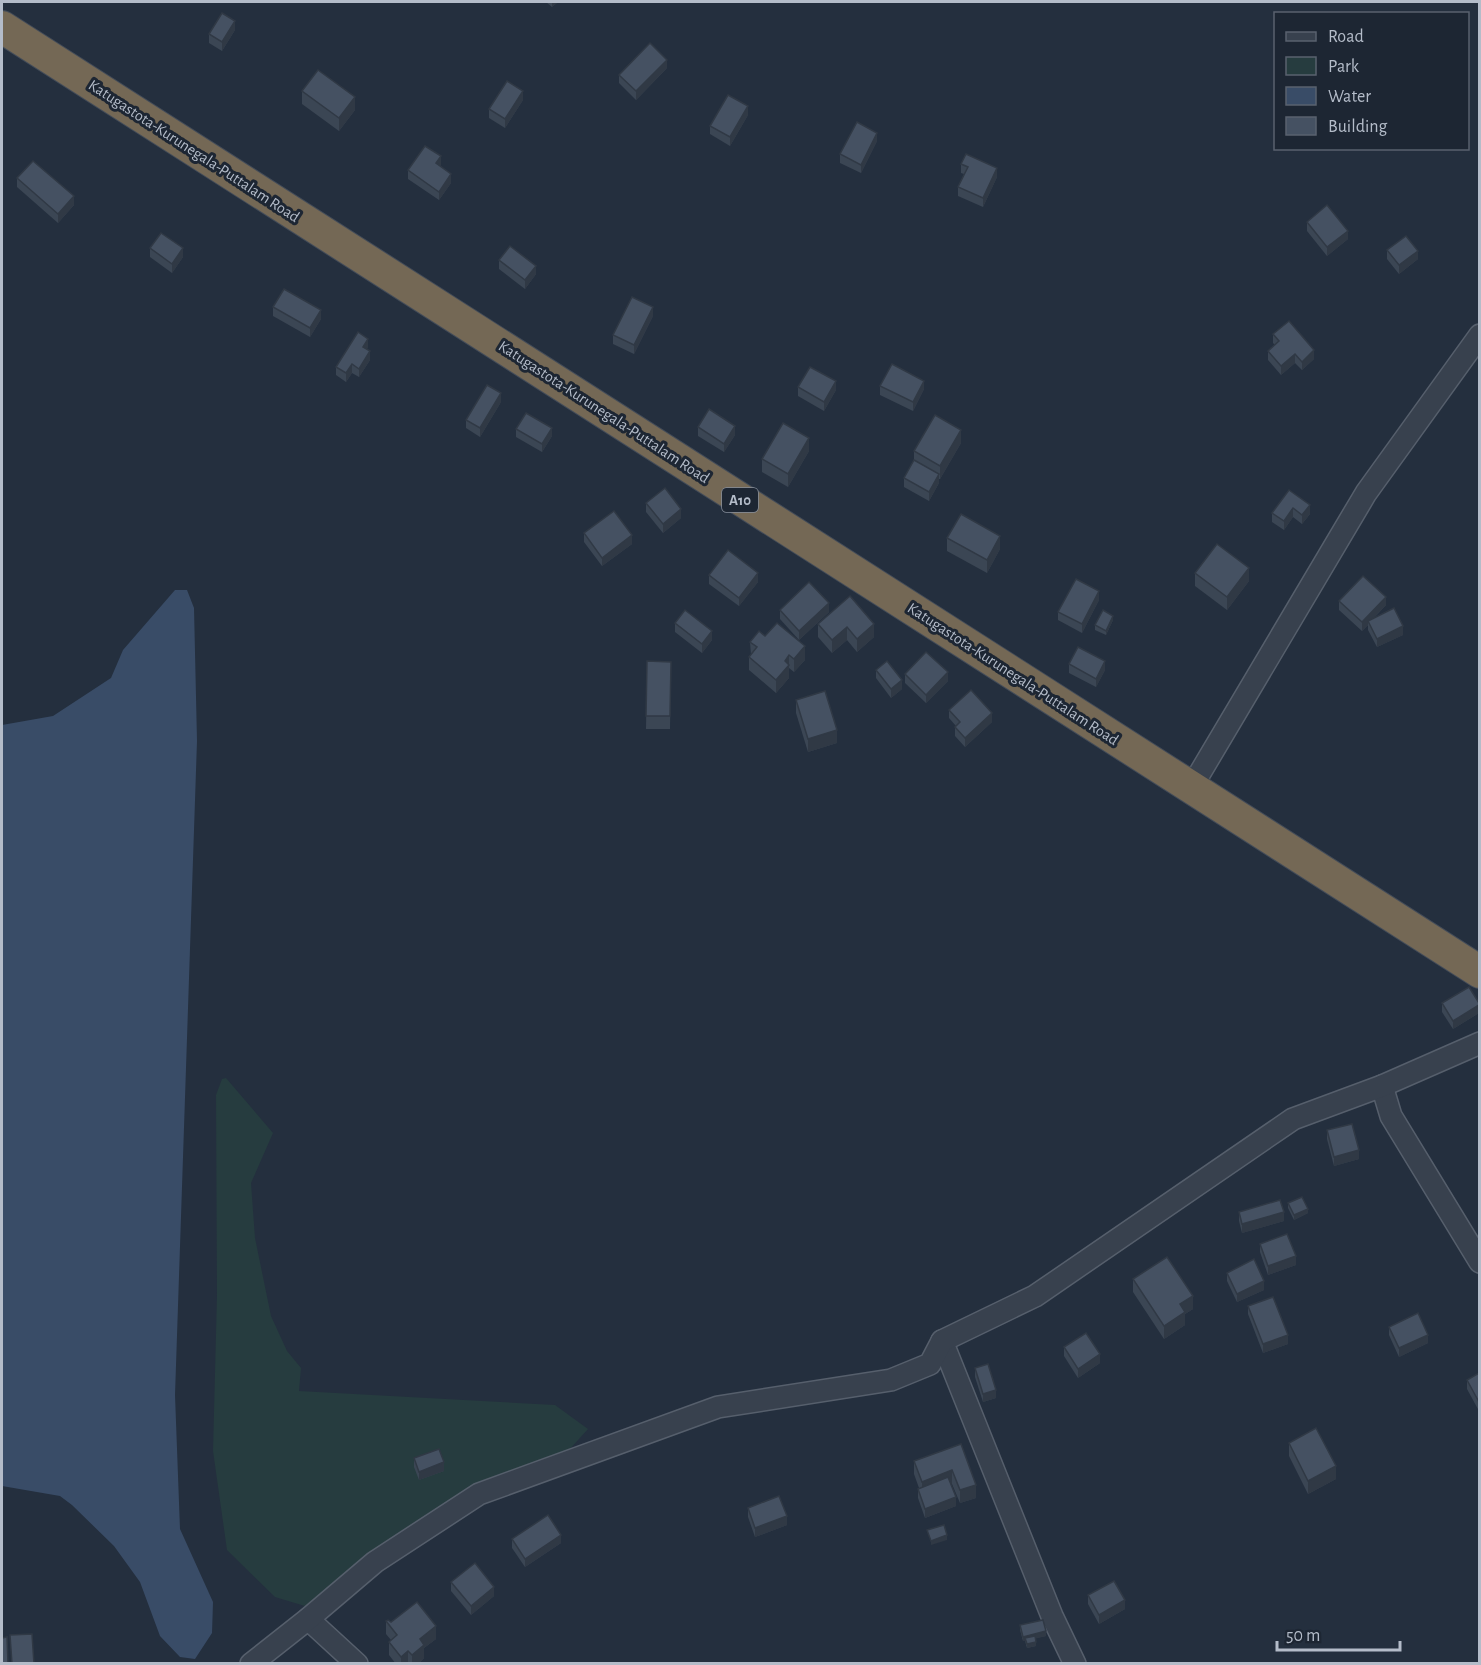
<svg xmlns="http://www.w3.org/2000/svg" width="1481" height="1665" font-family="'Alegreya Sans',sans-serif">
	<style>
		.green { fill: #263c3f }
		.water { fill: #394c67 }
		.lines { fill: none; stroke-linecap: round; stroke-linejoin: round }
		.minor-casing { stroke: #565f6c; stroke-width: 24 }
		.highway-casing { stroke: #434c59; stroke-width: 34 }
		.minor { stroke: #38414e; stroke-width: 21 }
		.highway { stroke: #746855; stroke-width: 32 }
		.wall { fill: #3b4654 }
		.shaded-wall { fill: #303945 }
		.building { fill: #455162; stroke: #303945; stroke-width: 1.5 }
		.labels { text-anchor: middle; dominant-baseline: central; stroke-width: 6; stroke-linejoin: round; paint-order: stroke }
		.shield { fill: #1d2633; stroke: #878f9c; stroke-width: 1.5 }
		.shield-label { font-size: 15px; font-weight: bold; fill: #b4bcc9 }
		.street-label { font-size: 16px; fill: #b4bcc9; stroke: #1d2633 }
	</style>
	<rect width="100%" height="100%" fill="#242f3e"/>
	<polygon class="green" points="226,1078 273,1133 251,1183 255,1238 271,1316 287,1351 301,1368 299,1391 555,1405 588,1429 569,1450 431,1513 305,1606 275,1597 227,1550 213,1451 217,1295 216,1095 222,1079"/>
	<polygon class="water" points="175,590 187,590 194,608 197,741 175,1395 180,1529 213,1602 212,1633 195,1659 180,1657 160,1636 140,1582 114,1546 72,1505 60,1496 2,1486 2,725 53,716 111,678 123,650"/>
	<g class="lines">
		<g class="minor-casing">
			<g id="minor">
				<polyline points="1191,788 1366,493 1480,335"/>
				<polyline points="1382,1086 1391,1116 1480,1262"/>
				<polyline points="942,1341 1052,1616 1075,1664"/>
				<polyline points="308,1619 357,1664"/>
				<polyline points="251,1664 308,1619 375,1562 479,1494 718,1407 891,1380 930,1364 942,1341 1035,1296 1293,1119 1382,1086 1480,1043"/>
			</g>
		</g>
		<g class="highway-casing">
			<polyline id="highway" points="2,27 1480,972"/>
		</g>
		<use href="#minor" class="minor"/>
		<use href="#highway" class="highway"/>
	</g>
	<g class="wall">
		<polygon points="546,2 558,2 552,7"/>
		<polygon points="235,30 222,51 209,43 209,34"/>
		<polygon points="667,68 636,100 619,83 619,75"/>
		<polygon points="302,91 355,110 339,131 302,104"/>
		<polygon points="523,100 505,128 489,118 489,109"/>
		<polygon points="748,115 730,146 710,134 710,126"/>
		<polygon points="877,141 861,173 840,163 840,154"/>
		<polygon points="961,164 997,177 983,207 958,196 958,187 964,174 961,173"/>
		<polygon points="441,165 440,166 451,183 439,200 408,179 408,170"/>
		<polygon points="17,178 74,205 58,223 17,187"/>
		<polygon points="1307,222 1348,239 1327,256 1307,231"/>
		<polygon points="150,248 183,257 172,273 150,257"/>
		<polygon points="1387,250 1418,259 1399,274 1387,259"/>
		<polygon points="499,260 536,274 525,289 499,269"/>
		<polygon points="273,307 321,319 310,337 273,316"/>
		<polygon points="653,316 634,354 613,344 613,335"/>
		<polygon points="1273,334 1314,359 1302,370 1295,363 1281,375 1268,360 1268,351 1275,345 1273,343"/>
		<polygon points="368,347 367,349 370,360 359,377 352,373 346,382 336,375 336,367"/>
		<polygon points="880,386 924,389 913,411 880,395"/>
		<polygon points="798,387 836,390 824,411 798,396"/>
		<polygon points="501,402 480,437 466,428 466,420"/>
		<polygon points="698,427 735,435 724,452 698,436"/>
		<polygon points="516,429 552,436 542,452 516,437"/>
		<polygon points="961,443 940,479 939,479 939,483 929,501 904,487 904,478 914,461 914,451"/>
		<polygon points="809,451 788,487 762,472 762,459"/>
		<polygon points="1289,490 1310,514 1302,524 1293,517 1284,530 1272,522 1272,513"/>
		<polygon points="646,503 681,518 663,533 646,512"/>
		<polygon points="584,533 632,544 602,566 584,542"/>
		<polygon points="947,538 1000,549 987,573 947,551"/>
		<polygon points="1195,573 1249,581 1227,610 1195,586"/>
		<polygon points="709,575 758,582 739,606 709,584"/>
		<polygon points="1099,600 1082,633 1058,620 1058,612"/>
		<polygon points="1339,601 1386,605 1374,618 1403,635 1377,647 1368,630 1368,625 1362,631 1339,610"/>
		<polygon points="780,610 829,612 799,640 780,619"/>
		<polygon points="1113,620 1106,635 1095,630 1095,625"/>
		<polygon points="675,623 712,640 702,653 675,632"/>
		<polygon points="818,624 874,624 874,637 857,652 847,640 832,653 818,637"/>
		<polygon points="765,636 805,660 794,672 789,668 789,678 776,693 749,670 749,657 751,655 750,642"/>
		<polygon points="647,661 671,662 670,729 646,729"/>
		<polygon points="1069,664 1105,670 1096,687 1069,673"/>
		<polygon points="876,670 902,689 891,698 876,678"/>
		<polygon points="905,674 948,681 926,703 905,683"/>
		<polygon points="796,700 837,743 808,752 796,713"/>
		<polygon points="949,710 992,722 965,747 955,736 955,727 956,726 949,718"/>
		<polygon points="1442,1003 1479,1003 1479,1013 1453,1029 1442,1012"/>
		<polygon points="1327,1130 1359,1159 1334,1166 1327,1139"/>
		<polygon points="1288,1203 1308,1213 1294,1220 1288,1208"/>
		<polygon points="1239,1212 1284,1221 1242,1233 1239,1221"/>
		<polygon points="1260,1244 1296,1265 1268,1275 1260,1252"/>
		<polygon points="1227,1273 1264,1290 1237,1302 1227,1281"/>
		<polygon points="1133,1279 1193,1309 1185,1314 1185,1325 1164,1339 1133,1292"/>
		<polygon points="1248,1306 1288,1344 1263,1353 1248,1314"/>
		<polygon points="1389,1327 1428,1343 1399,1357 1389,1335"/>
		<polygon points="1064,1347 1100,1363 1078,1378 1064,1356"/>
		<polygon points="975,1368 996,1398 983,1402 975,1377"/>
		<polygon points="1479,1373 1479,1411 1467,1389 1467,1380"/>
		<polygon points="1289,1443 1336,1479 1308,1494 1289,1456"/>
		<polygon points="961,1444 976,1498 960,1503 952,1484 950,1484 956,1506 925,1518 918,1498 918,1489 919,1488 914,1474 914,1461"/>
		<polygon points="414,1458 444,1471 419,1480 414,1467"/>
		<polygon points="748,1508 787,1525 755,1537 748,1517"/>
		<polygon points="512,1539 561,1543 525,1567 512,1548"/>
		<polygon points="451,1582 494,1596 471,1615 451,1591"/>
		<polygon points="1088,1595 1125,1609 1099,1624 1088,1604"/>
		<polygon points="386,1621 436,1639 424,1648 424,1658 418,1664 396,1664 389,1655 389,1642 391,1640 386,1634"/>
		<polygon points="1020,1625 1046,1636 1036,1638 1036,1646 1027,1648 1025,1641 1023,1641 1020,1630"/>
	</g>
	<g class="shaded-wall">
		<polygon points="552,2 558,2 552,7"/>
		<polygon points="235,21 235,30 222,51 222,42"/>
		<polygon points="667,60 667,68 636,100 636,91"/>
		<polygon points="523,91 523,100 505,128 505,119"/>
		<polygon points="355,97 355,110 339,131 339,118"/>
		<polygon points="748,106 748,115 730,146 730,137"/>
		<polygon points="877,133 877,141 861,173 861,165"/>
		<polygon points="441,156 441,165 436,172 436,163"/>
		<polygon points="997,168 997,177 983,207 983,198"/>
		<polygon points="451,174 451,183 439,200 439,192"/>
		<polygon points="74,196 74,205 58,223 58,214"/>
		<polygon points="1348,231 1348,239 1327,256 1327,247"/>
		<polygon points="183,248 183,257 172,273 172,264"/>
		<polygon points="1418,251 1418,259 1399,274 1399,265"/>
		<polygon points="536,266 536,274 525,289 525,280"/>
		<polygon points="653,307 653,316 634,354 634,345"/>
		<polygon points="321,310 321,319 310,337 310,328"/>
		<polygon points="368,339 368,347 363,355 363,347"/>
		<polygon points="1314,350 1314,359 1302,370 1302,362"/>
		<polygon points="370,351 370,360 359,377 359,369"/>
		<polygon points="1295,354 1295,363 1281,375 1281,366"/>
		<polygon points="352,364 352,373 346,382 346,373"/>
		<polygon points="836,381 836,390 824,411 824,402"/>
		<polygon points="924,381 924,389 913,411 913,402"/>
		<polygon points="501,393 501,402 480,437 480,428"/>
		<polygon points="735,426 735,435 724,452 724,444"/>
		<polygon points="552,428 552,436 542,452 542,444"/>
		<polygon points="961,430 961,443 940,479 940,466"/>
		<polygon points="809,438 809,451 788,487 788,474"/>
		<polygon points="939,474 939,483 929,501 929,492"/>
		<polygon points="1310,505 1310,514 1302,524 1302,515"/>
		<polygon points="1293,508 1293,517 1284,530 1284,521"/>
		<polygon points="681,509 681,518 663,533 663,524"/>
		<polygon points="632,535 632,544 602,566 602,558"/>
		<polygon points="1000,536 1000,549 987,573 987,560"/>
		<polygon points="1249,568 1249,581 1227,610 1227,597"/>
		<polygon points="758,573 758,582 739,606 739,598"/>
		<polygon points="1099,591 1099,600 1082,633 1082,624"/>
		<polygon points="1386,597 1386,605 1369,623 1368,621 1368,625 1362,631 1362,622"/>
		<polygon points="829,603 829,612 799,640 799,631"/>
		<polygon points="1113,616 1113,620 1106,635 1106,631"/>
		<polygon points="874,624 874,637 857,652 857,639"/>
		<polygon points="1403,626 1403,635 1377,647 1377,639"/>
		<polygon points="847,627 847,640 832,653 832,640"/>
		<polygon points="712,631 712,640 702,653 702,644"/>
		<polygon points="805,646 805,660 794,672 794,659"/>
		<polygon points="789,655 789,678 776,693 776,680 785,661"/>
		<polygon points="1105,661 1105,670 1096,687 1096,679"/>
		<polygon points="948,672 948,681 926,703 926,695"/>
		<polygon points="902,680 902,689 891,698 891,689"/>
		<polygon points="992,713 992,722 965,747 965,738"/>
		<polygon points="837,730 837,743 808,752 808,739"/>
		<polygon points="1479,1005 1479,1013 1453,1029 1453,1021"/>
		<polygon points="1359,1150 1359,1159 1334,1166 1334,1157"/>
		<polygon points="1308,1209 1308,1213 1294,1220 1294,1215"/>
		<polygon points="1284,1212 1284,1221 1242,1233 1242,1224"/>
		<polygon points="1296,1256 1296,1265 1268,1275 1268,1266"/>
		<polygon points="1264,1281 1264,1290 1237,1302 1237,1294"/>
		<polygon points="1193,1296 1193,1309 1185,1314 1185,1325 1164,1339 1164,1326 1180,1304"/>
		<polygon points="1288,1335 1288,1344 1263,1353 1263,1344"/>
		<polygon points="1428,1335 1428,1343 1399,1357 1399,1348"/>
		<polygon points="1100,1354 1100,1363 1078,1378 1078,1369"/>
		<polygon points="996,1390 996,1398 983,1402 983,1394"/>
		<polygon points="444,1462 444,1471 419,1480 419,1472"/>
		<polygon points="1336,1466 1336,1479 1308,1494 1308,1481"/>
		<polygon points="952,1470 952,1484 922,1495 922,1482"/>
		<polygon points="976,1485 976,1498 960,1503 960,1490"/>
		<polygon points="956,1497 956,1506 925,1518 925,1509"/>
		<polygon points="787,1516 787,1525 755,1537 755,1528"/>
		<polygon points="561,1535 561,1543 525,1567 525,1559"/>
		<polygon points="947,1535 947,1540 931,1545 931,1541"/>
		<polygon points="494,1587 494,1596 471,1615 471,1606"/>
		<polygon points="1125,1600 1125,1609 1099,1624 1099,1615"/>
		<polygon points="436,1626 436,1639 424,1648 424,1658 418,1664 412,1664 412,1655 420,1639"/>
		<polygon points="1046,1631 1046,1636 1026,1641 1025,1638 1025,1641 1023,1641 1023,1637"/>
		<polygon points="1036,1642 1036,1646 1027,1648 1027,1644"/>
		<polygon points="408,1651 408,1664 401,1664 401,1657"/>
	</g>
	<g class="building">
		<polygon points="222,13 235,21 222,42 209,34"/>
		<polygon points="650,43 667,60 636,91 619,75"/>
		<polygon points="318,70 355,97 339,118 302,91"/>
		<polygon points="507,81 523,91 505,119 489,109"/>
		<polygon points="728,95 748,106 730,137 710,126"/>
		<polygon points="857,122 877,133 861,165 840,154"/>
		<polygon points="425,146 441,156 436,163 451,174 439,192 408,170"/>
		<polygon points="966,154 997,168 983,198 958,187 968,167 961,164"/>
		<polygon points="33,161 74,196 58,214 17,178"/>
		<polygon points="1327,205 1348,231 1327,247 1307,222"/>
		<polygon points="161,233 183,248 172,264 150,248"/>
		<polygon points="1406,236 1418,251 1399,265 1387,250"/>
		<polygon points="510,246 536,266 525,280 499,260"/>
		<polygon points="284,289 321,310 310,328 273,307"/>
		<polygon points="632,297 653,307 634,345 613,335"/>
		<polygon points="1289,321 1314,350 1302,362 1295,354 1281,366 1268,351 1279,341 1273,334"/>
		<polygon points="358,332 368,339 363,347 370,351 359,369 352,364 346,373 336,367"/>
		<polygon points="892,364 924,381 913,402 880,386"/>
		<polygon points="810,367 836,381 824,402 798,387"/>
		<polygon points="487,385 501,393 480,428 466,420"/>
		<polygon points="709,409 735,426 724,444 698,427"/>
		<polygon points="526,413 552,428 542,444 516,429"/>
		<polygon points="935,415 961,430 940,466 914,451"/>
		<polygon points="783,423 809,438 788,474 762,459"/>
		<polygon points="914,460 939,474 929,492 904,478"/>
		<polygon points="665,488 681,509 663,524 646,503"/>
		<polygon points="1289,490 1310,505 1302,515 1293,508 1284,521 1272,513"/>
		<polygon points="614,511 632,535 602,558 584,533"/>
		<polygon points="961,514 1000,536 987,560 947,538"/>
		<polygon points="1217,544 1249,568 1227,597 1195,573"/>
		<polygon points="728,550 758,573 739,598 709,575"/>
		<polygon points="1363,576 1386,597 1362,622 1339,601"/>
		<polygon points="1076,579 1099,591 1082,624 1058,612"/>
		<polygon points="809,582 829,603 799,631 780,610"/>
		<polygon points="850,596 874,624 857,639 847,627 832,640 818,624"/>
		<polygon points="1394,608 1403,626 1377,639 1368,621"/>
		<polygon points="685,610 712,631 702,644 675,623"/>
		<polygon points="1103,610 1113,616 1106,631 1095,625"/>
		<polygon points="777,623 805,646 794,659 789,655 785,661 789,665 776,680 749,657 757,647 750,642 759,631 765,636"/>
		<polygon points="1078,647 1105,661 1096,679 1069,664"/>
		<polygon points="926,652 948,672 926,695 905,674"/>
		<polygon points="647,661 671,662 670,716 646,716"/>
		<polygon points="887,661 902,680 891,689 876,670"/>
		<polygon points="971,690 992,713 965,738 955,727 960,722 949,710"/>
		<polygon points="825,691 837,730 808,739 796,700"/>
		<polygon points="1469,987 1479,1003 1479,1005 1453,1021 1442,1003"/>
		<polygon points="1352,1124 1359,1150 1334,1157 1327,1130"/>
		<polygon points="1302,1197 1308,1209 1294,1215 1288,1203"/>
		<polygon points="1280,1200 1284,1212 1242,1224 1239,1212"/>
		<polygon points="1287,1234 1296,1256 1268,1266 1260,1244"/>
		<polygon points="1167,1257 1193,1296 1180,1304 1185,1312 1164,1326 1133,1279"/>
		<polygon points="1254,1259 1264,1281 1237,1294 1227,1273"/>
		<polygon points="1273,1297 1288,1335 1263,1344 1248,1306"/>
		<polygon points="1418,1313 1428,1335 1399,1348 1389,1327"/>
		<polygon points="1086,1333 1100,1354 1078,1369 1064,1347"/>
		<polygon points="988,1364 996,1390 983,1394 975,1368"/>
		<polygon points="1479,1373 1479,1402 1467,1380"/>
		<polygon points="1316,1428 1336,1466 1308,1481 1289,1443"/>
		<polygon points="961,1444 976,1485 960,1490 952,1470 922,1482 914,1461"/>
		<polygon points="439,1449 444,1462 419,1472 414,1458"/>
		<polygon points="948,1477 956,1497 925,1509 918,1489"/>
		<polygon points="779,1496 787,1516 755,1528 748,1508"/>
		<polygon points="548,1515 561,1535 525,1559 512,1539"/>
		<polygon points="944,1525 947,1535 931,1541 927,1530"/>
		<polygon points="475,1563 494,1587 471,1606 451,1582"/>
		<polygon points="1114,1581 1125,1600 1099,1615 1088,1595"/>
		<polygon points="417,1602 436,1626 420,1639 424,1645 412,1655 408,1651 401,1657 389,1642 397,1635 386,1621 388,1620 391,1622"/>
		<polygon points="1043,1620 1046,1631 1023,1637 1020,1625"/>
		<polygon points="32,1634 34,1664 12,1664 10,1635"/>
		<polygon points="1035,1636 1036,1642 1027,1644 1025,1638"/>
		<polygon points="7,1637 8,1664 2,1664 2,1638"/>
	</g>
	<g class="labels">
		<rect class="shield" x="722" y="488" width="36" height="24" rx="4.5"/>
		<g class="shield-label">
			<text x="740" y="500">A10</text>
		</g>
		<g class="street-label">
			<text transform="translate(194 151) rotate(33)">Katugastota-Kurunegala-Puttalam Road</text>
			<text transform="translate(604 412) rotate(33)">Katugastota-Kurunegala-Puttalam Road</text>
			<text transform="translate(1013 674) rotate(33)">Katugastota-Kurunegala-Puttalam Road</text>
		</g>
	</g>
	<rect width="1481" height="1665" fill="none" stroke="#b4bcc9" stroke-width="6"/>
	<rect x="1274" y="12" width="195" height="138" fill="#1d2633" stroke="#59626f" stroke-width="1.5"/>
	<rect x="1286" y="32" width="30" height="9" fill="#38414e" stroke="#59626f" stroke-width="1.5"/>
	<text x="1328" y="42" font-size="18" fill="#b4bcc9">Road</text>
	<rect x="1286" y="57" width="30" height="18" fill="#263c3f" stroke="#59626f" stroke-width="1.5"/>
	<text x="1328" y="72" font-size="18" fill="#b4bcc9">Park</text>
	<rect x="1286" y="87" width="30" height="18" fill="#394c67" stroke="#59626f" stroke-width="1.5"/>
	<text x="1328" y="102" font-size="18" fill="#b4bcc9">Water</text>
	<rect x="1286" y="117" width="30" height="18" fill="#455162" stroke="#59626f" stroke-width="1.5"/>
	<text x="1328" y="132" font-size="18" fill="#b4bcc9">Building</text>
	<path d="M1277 1641v9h123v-9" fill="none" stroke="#b4bcc9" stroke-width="3"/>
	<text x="1286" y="1641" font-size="18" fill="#b4bcc9" stroke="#1d2633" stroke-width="4.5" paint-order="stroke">50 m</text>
</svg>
